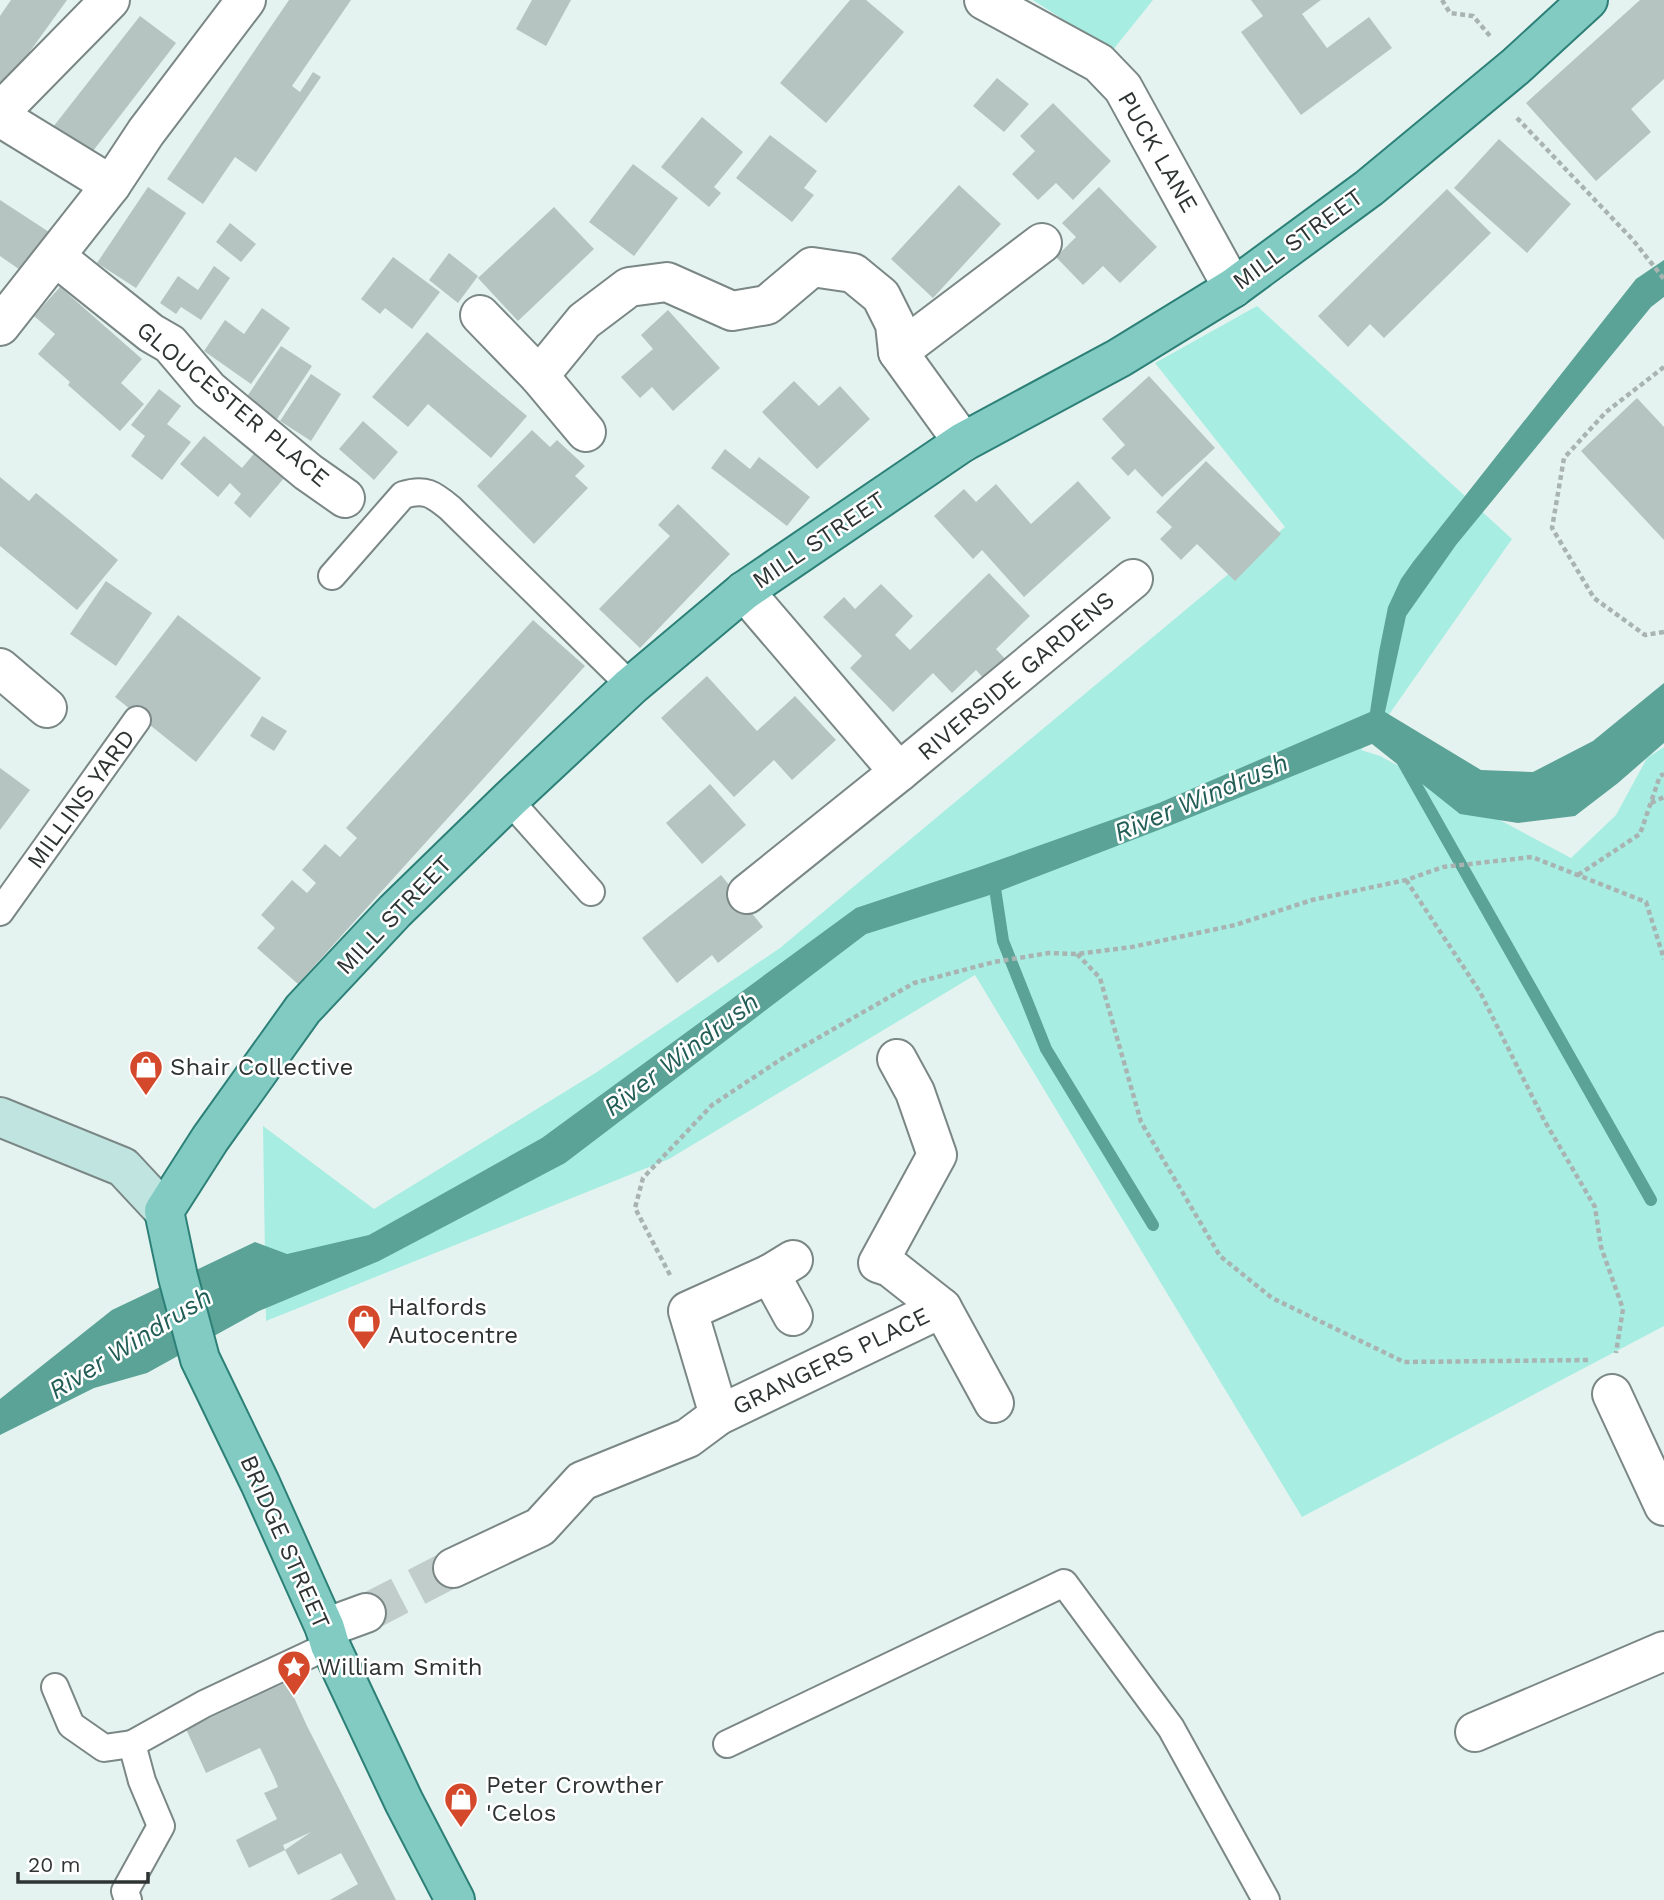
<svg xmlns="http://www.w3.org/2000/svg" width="1664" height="1900" font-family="'Work Sans',sans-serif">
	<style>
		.green { fill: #a7ede2 }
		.water { fill: #5ba297 }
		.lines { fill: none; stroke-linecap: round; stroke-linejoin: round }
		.stream { stroke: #5ba297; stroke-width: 12 }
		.building { fill: #b6c4c1 }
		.street-tunnel { stroke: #c0cdca; stroke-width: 38; stroke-dasharray: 38 19; stroke-linecap: butt }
		.lane-casing { stroke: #7a8785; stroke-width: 30 }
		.street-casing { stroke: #7a8785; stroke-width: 42 }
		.secondary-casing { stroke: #7a8785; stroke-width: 42 }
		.primary-casing { stroke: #2d8077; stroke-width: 42 }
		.path { stroke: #a9b4b2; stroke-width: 4.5; stroke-dasharray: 5 3.5; stroke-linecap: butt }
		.lane { stroke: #fff; stroke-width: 26 }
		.street { stroke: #fff; stroke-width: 38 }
		.secondary { stroke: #c0e5e1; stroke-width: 38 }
		.primary { stroke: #81cbc3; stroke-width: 38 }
		.labels { text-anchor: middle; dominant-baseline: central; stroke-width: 5; stroke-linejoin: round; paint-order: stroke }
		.street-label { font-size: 24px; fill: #2e3433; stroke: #fff }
		.poi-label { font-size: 24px; fill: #2e3433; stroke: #fff; text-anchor: start }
		.water-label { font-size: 26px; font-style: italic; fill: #225d56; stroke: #fff }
	</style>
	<rect width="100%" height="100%" fill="#e5f3f0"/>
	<g class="green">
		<polygon points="1033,0 1153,0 1112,51"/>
		<polygon points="1257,306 1512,539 1369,743 1361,750 1380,756 1571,858 1616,815 1647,758 1664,747 1664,1326 1302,1517 975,975 669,1159 266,1321 263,1126 374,1209 597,1072 780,948 1285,527 1155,363"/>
	</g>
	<polygon class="water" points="1664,260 1664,297 1651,307 1456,545 1406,616 1385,712 1481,770 1533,772 1593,741 1664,683 1664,743 1618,783 1575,816 1518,823 1460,814 1372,744 1169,826 987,896 866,934 565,1163 379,1261 259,1311 147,1373 94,1388 0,1435 0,1399 112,1310 255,1242 287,1254 369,1235 542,1138 856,908 979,867 1159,803 1370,712 1379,652 1388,607 1401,579 1413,562 1636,279"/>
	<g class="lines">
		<g class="stream">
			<polyline points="1403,762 1651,1200"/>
			<polyline points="994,882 1003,941 1046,1049 1153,1225"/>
		</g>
	</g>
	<g class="building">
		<polygon points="11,0 67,0 0,93 0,16"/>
		<polygon points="289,0 351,0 292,86 300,92 313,72 321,77 256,172 235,157 203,204 167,179"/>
		<polygon points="532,0 571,0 546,46 516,29"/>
		<polygon points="850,0 866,0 904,32 826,123 780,83"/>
		<polygon points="1251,0 1321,0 1302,14 1327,48 1369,17 1392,48 1301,115 1241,32 1263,16"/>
		<polygon points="1640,0 1664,0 1664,79 1631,109 1651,132 1596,181 1526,103"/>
		<polygon points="140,16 176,43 83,164 46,136"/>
		<polygon points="997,78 1029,104 1004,132 973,106"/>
		<polygon points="1053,103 1111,161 1073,200 1056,183 1038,200 1012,174 1035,151 1020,136"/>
		<polygon points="702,117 743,152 714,187 721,193 709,207 661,167"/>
		<polygon points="770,135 817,171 804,188 814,195 792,222 736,178"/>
		<polygon points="1499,139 1571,204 1527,253 1454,188"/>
		<polygon points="633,164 678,198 634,256 589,222"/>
		<polygon points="959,185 1001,224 933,298 891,259"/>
		<polygon points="148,187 186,213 136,288 97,263"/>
		<polygon points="1099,187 1157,247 1120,283 1103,266 1083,285 1056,257 1076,237 1062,223"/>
		<polygon points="1447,189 1491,233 1384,338 1370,324 1348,347 1318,316"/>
		<polygon points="0,200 49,232 23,272 0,256"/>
		<polygon points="554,207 594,249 518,321 478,278"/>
		<polygon points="230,223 256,244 241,262 216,242"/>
		<polygon points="449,253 478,276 458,303 429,280"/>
		<polygon points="393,257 440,292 412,329 385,308 380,314 361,299"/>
		<polygon points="214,266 230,278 201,320 181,307 176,314 160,303 178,276 198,290"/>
		<polygon points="60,287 142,359 121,383 144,404 120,431 68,385 70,382 38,354 55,334 34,316"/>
		<polygon points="262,308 290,328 251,384 204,351 225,320 244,334"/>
		<polygon points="668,310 720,368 673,411 652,387 640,398 621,377 653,349 641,335"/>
		<polygon points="427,332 527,416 491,458 428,404 408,427 372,397"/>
		<polygon points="281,346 312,366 277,419 246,398"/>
		<polygon points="311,374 341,394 311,441 280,421"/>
		<polygon points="1149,376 1215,448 1162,497 1135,469 1128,476 1111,458 1125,445 1102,419"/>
		<polygon points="794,381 819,406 840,386 870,419 817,469 762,412"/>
		<polygon points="159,389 181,406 167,424 191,442 162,480 131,456 145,436 131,425"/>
		<polygon points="1637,398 1664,427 1664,540 1581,451"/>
		<polygon points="363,421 398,452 374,480 339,449"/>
		<polygon points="532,430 550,447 557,440 585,466 575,476 588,488 534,544 477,486"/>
		<polygon points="204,436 242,468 267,438 296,464 250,518 234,503 241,494 230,483 218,497 180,464"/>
		<polygon points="725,449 750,469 759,457 810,497 787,526 711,468"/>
		<polygon points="1206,461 1281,534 1235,581 1197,544 1181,560 1160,539 1172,527 1156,512"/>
		<polygon points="0,477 29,501 36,493 118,560 77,610 0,546"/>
		<polygon points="1078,481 1111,518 1024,597 982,550 973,559 934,516 964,489 976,502 996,484 1031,524"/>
		<polygon points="678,504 730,554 640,648 599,609 670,536 658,525"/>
		<polygon points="989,573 1030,616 996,649 1008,662 987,682 976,670 952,693 933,673 893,712 850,668 862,656 823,617 844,597 855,609 881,584 913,616 895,635 910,650"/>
		<polygon points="106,581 152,613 116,666 70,634"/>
		<polygon points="178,615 261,678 196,762 115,697"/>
		<polygon points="533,620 585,666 298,984 257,948 275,928 261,915 292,880 307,893 316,883 302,870 325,844 340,857 357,838 346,828"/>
		<polygon points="707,676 757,731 795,696 836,740 792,780 774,760 734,797 661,718"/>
		<polygon points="262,716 287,731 274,751 250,736"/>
		<polygon points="0,768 30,790 0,830"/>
		<polygon points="710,784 746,825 702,864 666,823"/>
		<polygon points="721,875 763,927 718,963 712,955 677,983 642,938"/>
		<polygon points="287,1682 307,1726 396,1900 330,1900 358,1884 341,1853 298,1875 285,1850 311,1832 283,1845 285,1850 249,1868 236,1840 277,1819 264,1793 278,1787 274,1777 260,1748 206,1773 186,1729"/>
	</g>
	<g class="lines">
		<polyline class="street-tunnel" points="366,1613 453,1568"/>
		<g class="lane-casing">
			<g id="lane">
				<path d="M332 576 403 495C425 488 433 494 450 508L631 686"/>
				<polyline points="509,800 591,892"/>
				<polyline points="0,912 137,720"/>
				<polyline points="55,1687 71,1725 104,1748 132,1744"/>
				<polyline points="727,1744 1064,1583 1171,1728 1266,1900"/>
				<polyline points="128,1900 125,1891 161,1826 142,1781 132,1744 204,1704 330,1645"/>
			</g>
		</g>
		<g class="street-casing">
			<g id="street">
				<polyline points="984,0 1099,63 1123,88 1233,288"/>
				<polyline points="0,112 110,0"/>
				<polyline points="0,117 111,185"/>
				<polyline points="56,257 151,333 170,344 209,390 308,472 345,498"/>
				<polyline points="480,315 539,376 584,321 629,287 667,282 732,311 767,305 812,267 853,273 881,296 895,324 898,352 963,442"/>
				<polyline points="0,326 111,185 146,132 246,0"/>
				<polyline points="898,352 1042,243"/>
				<polyline points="539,376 586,432"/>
				<polyline points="744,591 899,772"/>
				<polyline points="0,668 47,708"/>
				<polyline points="747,894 899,772 1133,579"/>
				<polyline points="770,1274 793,1316"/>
				<polyline points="942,1308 994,1403"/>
				<polyline points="1612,1394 1664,1506"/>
				<polyline points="719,1415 688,1311 770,1274 793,1260"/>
				<polyline points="453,1568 540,1527 582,1481 688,1438 719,1415 942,1308 890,1267 878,1263 937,1155 915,1092 897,1059"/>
				<polyline points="325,1628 366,1613"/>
				<polyline points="1475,1732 1664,1651"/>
			</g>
		</g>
		<g class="secondary-casing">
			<polyline id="secondary" points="0,1117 123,1167 164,1211"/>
		</g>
		<g class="primary-casing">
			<polyline id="primary" points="455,1900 404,1802 330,1645 325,1628 260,1483 200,1359 178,1277 164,1211 210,1139 303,1009 395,911 509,800 631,686 744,591 963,442 1119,358 1233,288 1369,188 1515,67 1588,0"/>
		</g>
		<g class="path">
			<polyline points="1442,0 1450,13 1473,16 1490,36"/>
			<polyline points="1517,118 1633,240 1664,279"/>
			<polyline points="1664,367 1606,412 1564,458 1552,528 1594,598 1645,635 1664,632"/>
			<polyline points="1651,803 1664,797"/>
			<polyline points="1578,875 1640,834 1660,776 1664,774"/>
			<polyline points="1406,880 1480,992 1544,1120 1595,1207 1601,1247 1623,1309 1616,1353"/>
			<polyline points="1077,954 1100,978 1141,1122 1220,1256 1272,1298 1404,1362 1589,1360"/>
			<polyline points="670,1275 635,1208 643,1178 712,1105 783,1058 914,983 994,962 1049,953 1077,954 1132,947 1235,925 1312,900 1406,880 1443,867 1532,857 1646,902 1664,959"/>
		</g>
		<use href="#lane" class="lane"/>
		<use href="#street" class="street"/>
		<use href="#secondary" class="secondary"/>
		<use href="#primary" class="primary"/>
	</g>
	<defs>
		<g id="shop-pin" transform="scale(1.75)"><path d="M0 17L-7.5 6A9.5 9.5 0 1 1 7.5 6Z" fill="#d4492b" stroke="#fff"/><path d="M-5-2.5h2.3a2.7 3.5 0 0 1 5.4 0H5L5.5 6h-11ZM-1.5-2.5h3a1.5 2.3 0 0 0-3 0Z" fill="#fff"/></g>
		<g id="sight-pin" transform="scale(1.75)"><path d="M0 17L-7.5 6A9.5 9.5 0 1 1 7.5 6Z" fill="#d4492b" stroke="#fff"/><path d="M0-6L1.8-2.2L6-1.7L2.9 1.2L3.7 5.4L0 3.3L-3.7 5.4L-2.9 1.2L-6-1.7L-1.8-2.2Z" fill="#fff"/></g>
	</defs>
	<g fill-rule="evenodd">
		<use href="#shop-pin" x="146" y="1067"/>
		<use href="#shop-pin" x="364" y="1321"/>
		<use href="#sight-pin" x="294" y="1667"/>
		<use href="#shop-pin" x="461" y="1799"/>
	</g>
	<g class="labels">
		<g class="street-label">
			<text transform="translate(1158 152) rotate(60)">PUCK LANE</text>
			<text transform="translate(1298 239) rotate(-36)">MILL STREET</text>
			<text transform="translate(233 404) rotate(40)">GLOUCESTER PLACE</text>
			<text transform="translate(819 540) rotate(-34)">MILL STREET</text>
			<text transform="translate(1016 676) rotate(-40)">RIVERSIDE GARDENS</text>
			<text transform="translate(81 799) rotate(-54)">MILLINS YARD</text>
			<text transform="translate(394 915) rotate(-46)">MILL STREET</text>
			<text transform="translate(831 1361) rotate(-26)">GRANGERS PLACE</text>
			<text transform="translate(285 1542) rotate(66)">BRIDGE STREET</text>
		</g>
		<g class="poi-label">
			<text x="170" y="1067">Shair Collective</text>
			<text x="388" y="1307">Halfords<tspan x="388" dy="28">Autocentre</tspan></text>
			<text x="318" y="1667">William Smith</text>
			<text x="486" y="1785">Peter Crowther<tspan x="486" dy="28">'Celos</tspan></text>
		</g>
		<g class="water-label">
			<text transform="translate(1201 797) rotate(-23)">River Windrush</text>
			<text transform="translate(681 1054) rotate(-37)">River Windrush</text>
			<text transform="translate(130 1343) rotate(-32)">River Windrush</text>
		</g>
	</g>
	<path d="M18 1872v10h130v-10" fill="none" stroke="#2e3433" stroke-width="3.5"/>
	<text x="28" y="1872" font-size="21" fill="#2e3433" stroke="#ffffff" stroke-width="5" paint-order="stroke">20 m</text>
</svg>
